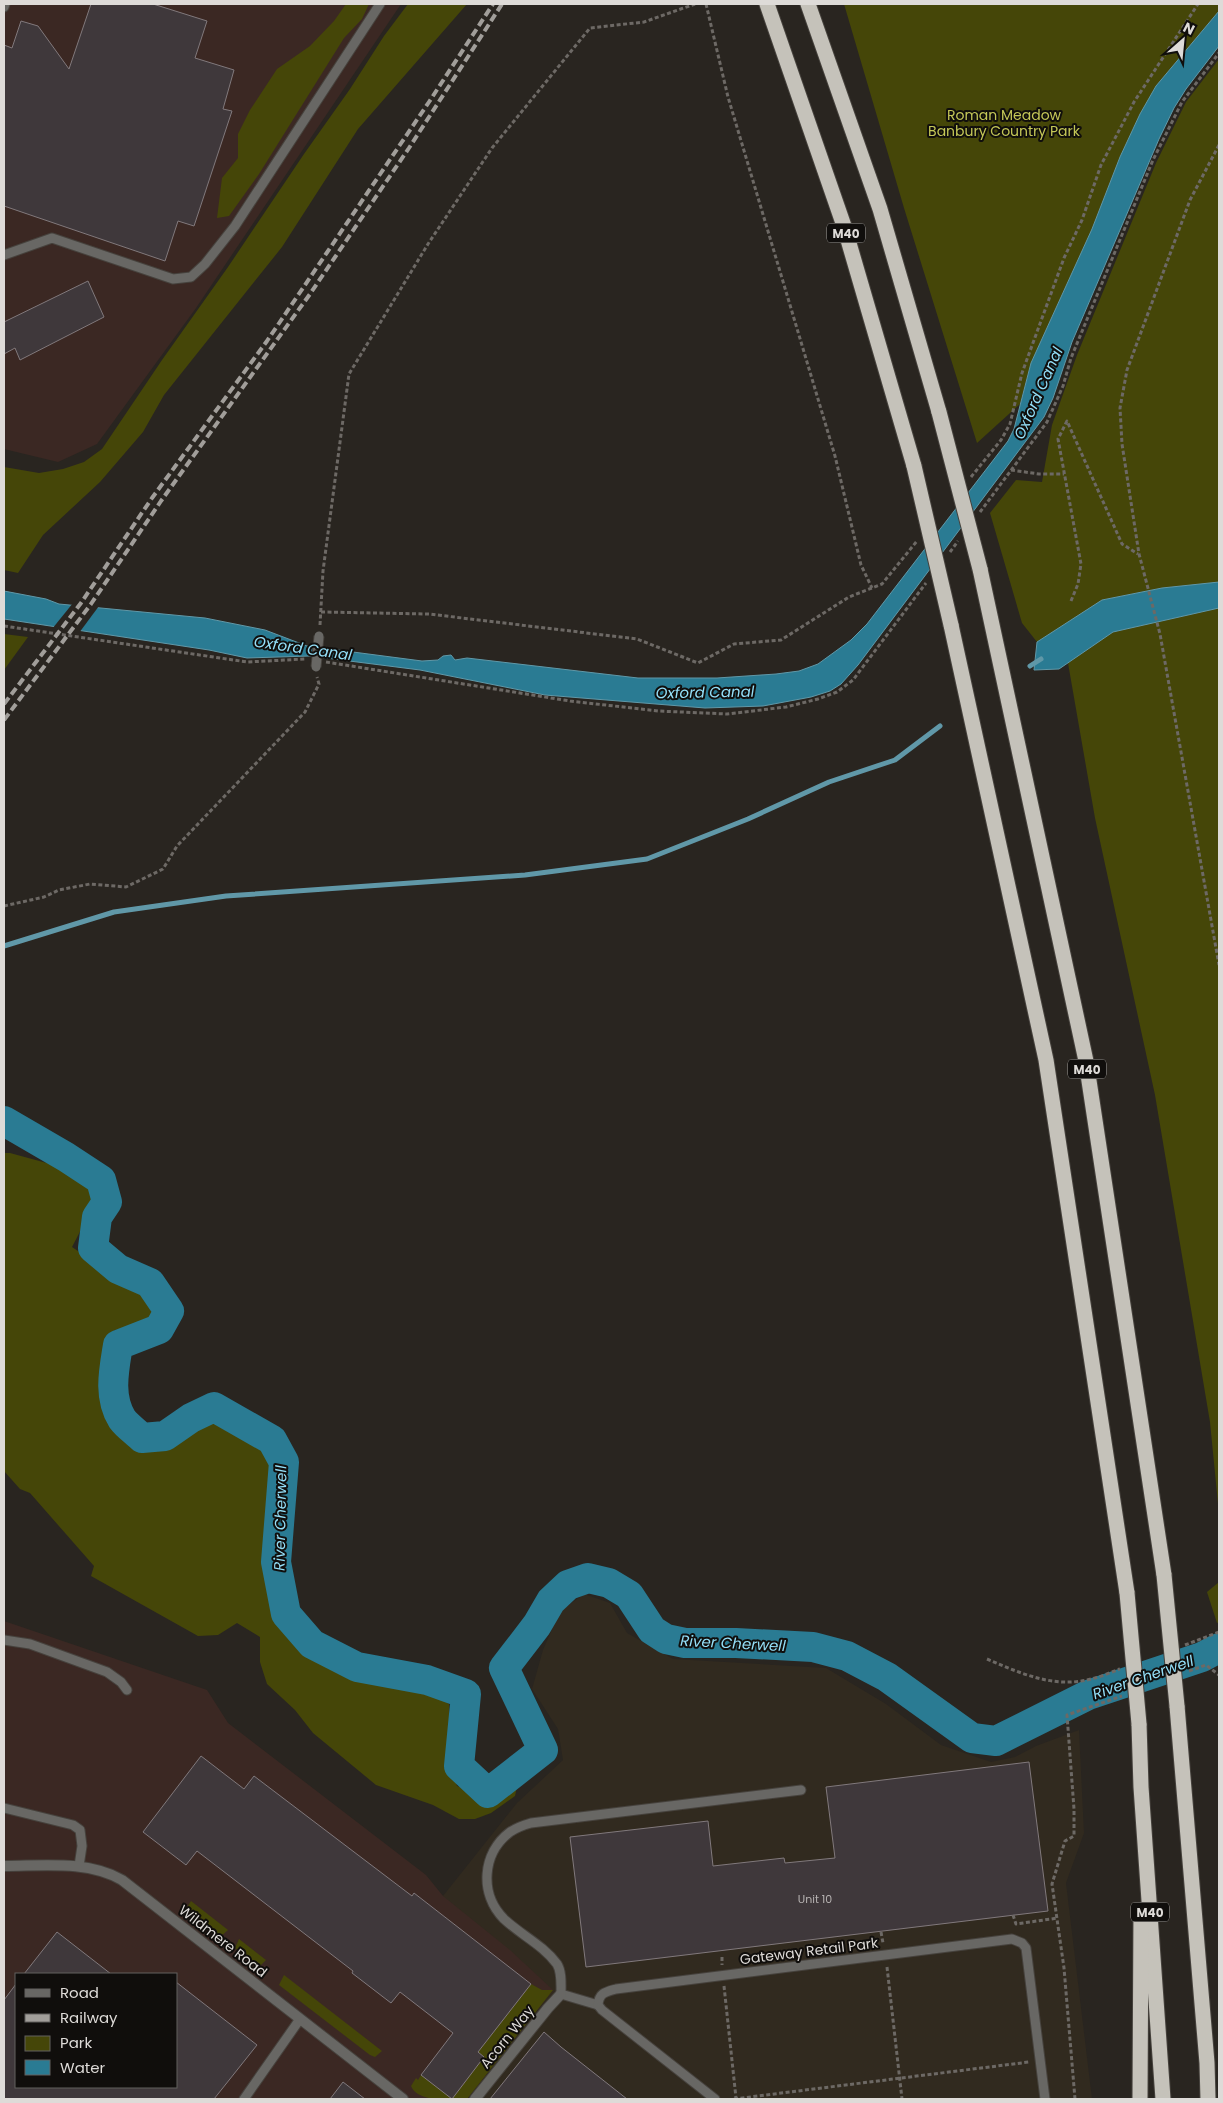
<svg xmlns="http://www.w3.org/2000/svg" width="1223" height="2103" font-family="Poppins,sans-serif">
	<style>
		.built { fill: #312a1f }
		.industrial { fill: #3b2823; fill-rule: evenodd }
		.green { fill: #454608 }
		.water { fill: #2a7b93; stroke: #6098a8 }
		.pier { fill: #292520 }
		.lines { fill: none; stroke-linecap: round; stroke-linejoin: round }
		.stream { stroke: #6098a8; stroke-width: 5 }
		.river { stroke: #2a7b93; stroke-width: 30 }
		.building { fill: #3f383b; stroke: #81797c }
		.lane-casing { stroke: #46423d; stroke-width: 11 }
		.street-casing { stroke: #46423d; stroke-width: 12 }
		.highway-casing { stroke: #46423d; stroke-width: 17 }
		.path { stroke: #6d6965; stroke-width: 3; stroke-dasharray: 4 2.5; stroke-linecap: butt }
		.lane { stroke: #686764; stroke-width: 9 }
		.street { stroke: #686764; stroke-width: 10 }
		.highway { stroke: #c5c2ba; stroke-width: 15 }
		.rail { stroke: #a19e9a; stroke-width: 4; stroke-dasharray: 8 4; stroke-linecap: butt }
		.lane-bridge-casing { stroke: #46423d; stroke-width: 11; stroke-linecap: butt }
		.highway-bridge-casing { stroke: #46423d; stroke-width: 17; stroke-linecap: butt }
		.lane-bridge { stroke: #686764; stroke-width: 9 }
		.highway-bridge { stroke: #c5c2ba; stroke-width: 15 }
		.labels { text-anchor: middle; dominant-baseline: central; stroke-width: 4; stroke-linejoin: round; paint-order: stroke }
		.number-label { font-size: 11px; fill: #b6b2b1 }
		.shield { fill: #100e0c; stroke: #a09e9b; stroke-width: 1 }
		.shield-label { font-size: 12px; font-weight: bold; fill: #dedbd8 }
		.park-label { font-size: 14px; fill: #c4c757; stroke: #100e0c }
		.street-label { font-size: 14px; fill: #dedbd8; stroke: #100e0c }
		.water-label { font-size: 15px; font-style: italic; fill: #94dff8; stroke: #100e0c }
	</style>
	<rect width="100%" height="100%" fill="#292520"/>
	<polygon class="built" points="584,1594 610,1603 627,1633 673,1659 826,1668 886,1704 941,1745 991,1762 1015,1757 1036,1746 1079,1730 1084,1833 1066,1883 1092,2099 467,2099 493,2067 443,1896 517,1803 563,1760 558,1729 532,1689 543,1650 560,1611"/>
	<g class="industrial">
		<polygon points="4,4 401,4 196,308 97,444 58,462 4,449"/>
		<path d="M4 1621 207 1690 228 1723 426 1875 443 1896 510 1950 553 1990 467 2099H4ZM16 1974H176V2087H16Z"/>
	</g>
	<g class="green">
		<polygon points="346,4 369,4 362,19 344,38 259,174 229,216 217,218 222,178 238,158 238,134 250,110 277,69 310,46 334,21"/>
		<polygon points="408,4 467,4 358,129 282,247 164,395 143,432 100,482 43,535 18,573 4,570 4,467 39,473 63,469 84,462 102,449 162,360 228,267 304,154 350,89 384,36"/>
		<polygon points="844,4 1219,4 1219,11 1156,86 1140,114 1120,157 1092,229 1031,363 1020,404 977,443 904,208"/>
		<polygon points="1219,59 1219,582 1162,588 1102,600 1037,642 1022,623 990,513 1016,480 1042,482 1052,425 1077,355 1156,163 1186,102"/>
		<polygon points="1219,608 1219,1514 1210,1422 1155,1095 1095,818 1068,663 1113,632"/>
		<polygon points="4,634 28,637 4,670"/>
		<path d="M4 1153H10L54 1165 94 1192 86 1220 72 1247 118 1278 147 1290 154 1300V1324L142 1328 114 1330C108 1344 106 1371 107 1387 108 1405 125 1442 146 1442 169 1442 193 1426 213 1415L230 1420 241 1434 264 1452 275 1472 266 1513 264 1569 283 1616 317 1656 345 1670 387 1684 406 1685 427 1691 449 1704V1763L457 1786 492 1797 518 1782 515 1796 491 1813 475 1819H459L433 1805 376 1785 313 1733 295 1710 267 1684 260 1662V1637L237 1623 218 1635 198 1636 91 1576 94 1566 30 1493 20 1489 4 1471Z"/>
		<polygon points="1219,1582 1219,1622 1217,1623 1207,1592"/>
		<polygon points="191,1901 228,1930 220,1937 186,1909"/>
		<polygon points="239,1939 266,1960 259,1967 235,1948"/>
		<polygon points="284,1975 382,2051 375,2057 370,2055 279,1985"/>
		<path d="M531 1984 542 1990H553L467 2099C450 2099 418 2103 411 2086L416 2078 418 2080 421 2075 452 2099 484 2057 478 2052Z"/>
	</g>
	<g class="water">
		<polygon points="1219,11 1219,46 1186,89 1174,108 1159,139 1072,342 1053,398 1044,417 858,665 841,684 830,691 811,697 763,706 705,708 545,695 420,670 310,656 247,658 209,650 4,619 4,591 46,599 59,604 205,618 265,630 307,646 422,661 438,660 443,656 451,655 455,660 467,658 638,678 717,678 776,674 799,671 818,664 851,640 867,624 1008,441 1014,429 1031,363 1092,229 1120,157 1140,114 1156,86"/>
		<polygon points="1219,582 1219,608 1113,632 1059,669 1034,670 1037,642 1102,600 1162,588"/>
	</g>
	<polygon class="pier" points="73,603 99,606 79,633 52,629"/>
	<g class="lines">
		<g class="stream">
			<polyline points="1030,666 1041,659"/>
			<polyline points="4,946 114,912 226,896 525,875 647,859 748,819 829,782 895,760 940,726"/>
		</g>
		<path class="river" d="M4 1121 66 1157 101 1180 107 1202 97 1217 93 1248 118 1269 150 1283 169 1311 159 1329 118 1345C114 1370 108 1396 122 1419 127 1426 136 1432 142 1438L165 1436 191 1418 214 1407 272 1440 284 1462 276 1562 286 1614 312 1644 357 1667 427 1680 466 1694 459 1766 488 1793 543 1750 504 1668 537 1625 551 1601 568 1585 588 1578 609 1583 629 1595 652 1630 666 1639 685 1643H736L813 1647 847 1656 887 1677 972 1738 996 1741 1088 1695 1202 1657 1219 1648"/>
	</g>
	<g class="building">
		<polygon points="91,4 153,4 207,21 195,58 234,70 223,109 232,111 194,226 178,221 165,261 4,206 4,45 12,48 21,21 38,26 69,69"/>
		<polygon points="88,281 104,317 20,360 15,348 4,354 4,322"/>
		<polygon points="201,1756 244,1789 254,1776 412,1896 414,1893 531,1984 478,2052 484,2057 452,2099 421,2075 453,2033 400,1992 391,2003 352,1973 353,1971 197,1851 186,1865 143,1832"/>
		<polygon points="1029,1762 1048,1911 586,1967 570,1837 708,1821 713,1866 784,1858 785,1863 835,1858 826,1787"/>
		<polygon points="57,1932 111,1974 24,1974"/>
		<polygon points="176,1982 257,2045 214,2099 4,2099 4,2000 16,1984 16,2087 176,2087"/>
		<polygon points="544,2032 561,2047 627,2099 490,2099"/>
		<polygon points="343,2082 365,2099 330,2099"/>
	</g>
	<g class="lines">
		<g class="lane-casing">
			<g id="lane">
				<polyline points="4,7 5,4"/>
				<polyline points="4,255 52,238 173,279 191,277 205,264 235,226 380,4"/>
				<polyline points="4,1640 30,1644 107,1672 121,1682 127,1690"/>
				<polyline points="4,1808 73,1825 80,1830 82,1846 79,1866"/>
				<path d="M598 2005 561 1994C561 1984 562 1972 557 1964 543 1945 521 1935 504 1919 479 1894 482 1853 510 1832 516 1828 524 1825 531 1823L801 1790"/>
				<polyline points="244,2099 300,2019"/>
				<path d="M715 2099 602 2010 598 2005C599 1993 605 1992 616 1989L1012 1939 1022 1943 1026 1948 1045 2099"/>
			</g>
		</g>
		<g class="street-casing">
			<g id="street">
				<path d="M4 1866C43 1866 87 1860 122 1880L403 2099"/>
				<polyline points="475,2099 548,2008 561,1994"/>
			</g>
		</g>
		<g class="highway-casing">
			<g id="highway">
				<polyline points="767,4 844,226 914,466"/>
				<polyline points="808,4 880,209 939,412"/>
				<polyline points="980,569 1086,1061 1164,1575"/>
				<polyline points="951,625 1046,1060 1127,1593"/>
				<polyline points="1177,1706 1207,2063 1208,2099"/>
				<polyline points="1139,1724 1141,1787 1163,2099"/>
				<polyline points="1140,2099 1141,1913"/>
			</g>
		</g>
		<g class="path">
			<polyline points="706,4 728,97 835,456 861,565 872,588"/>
			<polyline points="1219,145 1190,200 1127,370 1120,408 1122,444 1139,554 1160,634 1219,965"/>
			<polyline points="1011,470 1039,474 1064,474"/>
			<polyline points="971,477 1001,440 1010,424 1022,373 1064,258 1082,220 1101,165 1134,102 1198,4"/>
			<polyline points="980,512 1047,422 1063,386 1071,358 1153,160 1182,102 1219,53"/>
			<polyline points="950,552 958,541"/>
			<polyline points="1071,601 1078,584 1081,564 1058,439 1067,421 1122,544 1138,554"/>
			<polyline points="321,612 429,614 637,639 698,663 734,644 781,640 849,597 882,584 917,541"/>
			<polyline points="320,625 323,571 349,374 428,244 492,148 590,28 644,22 695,4"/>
			<polyline points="4,626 247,662 305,659"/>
			<polyline points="326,662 570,701 658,711 727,714 786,707 818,699 837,692 853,680 926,583"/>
			<polyline points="4,906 44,897 59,890 90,884 126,887 163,869 177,846 305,712 319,684 317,677"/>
			<polyline points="1185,1645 1219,1632"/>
			<path d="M987 1659C1020 1673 1054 1689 1091 1679 1101 1677 1111 1672 1120 1669"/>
			<polyline points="1189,1671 1206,1665 1219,1675"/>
			<polyline points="1013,1915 1016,1924 1058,1918"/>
			<polyline points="881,1932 883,1943"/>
			<polyline points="722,1957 722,1965"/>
			<polyline points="887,1967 902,2099"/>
			<polyline points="724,1986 736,2098"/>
			<polyline points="734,2099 1029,2062"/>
			<polyline points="1075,2099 1064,1968 1052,1884 1065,1841 1074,1836 1074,1809 1067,1715 1122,1696"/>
		</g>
		<use href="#lane" class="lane"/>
		<use href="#street" class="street"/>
		<use href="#highway" class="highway"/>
		<g class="rail">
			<polyline points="4,704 81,603 152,498 267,341 429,102 493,4"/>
			<polyline points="4,720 91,604 161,501 310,294 409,148 502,4"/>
		</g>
		<g class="lane-bridge-casing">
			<polyline id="lane-bridge" points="316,667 319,636"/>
		</g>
		<g class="highway-bridge-casing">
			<g id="highway-bridge">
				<polyline points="939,412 980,569"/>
				<polyline points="914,466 951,625"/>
				<polyline points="1164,1575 1177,1706"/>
				<polyline points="1127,1593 1139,1724"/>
			</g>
		</g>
		<use href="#lane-bridge" class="lane-bridge"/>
		<use href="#highway-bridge" class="highway-bridge"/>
	</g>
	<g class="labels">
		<g class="number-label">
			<text x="815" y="1899">Unit 10</text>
		</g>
		<g class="shield">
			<rect x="827" y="223.5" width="38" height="19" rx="4"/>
			<rect x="1068" y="1059.5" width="38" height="19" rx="4"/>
			<rect x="1131" y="1902.5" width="38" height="19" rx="4"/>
		</g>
		<g class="shield-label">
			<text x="846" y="233">M40</text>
			<text x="1087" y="1069">M40</text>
			<text x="1150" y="1912">M40</text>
		</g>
		<g class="park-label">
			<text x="1004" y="115">Roman Meadow<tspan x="1004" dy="16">Banbury Country Park</tspan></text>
		</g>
		<g class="street-label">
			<text transform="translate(223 1941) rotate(38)">Wildmere Road</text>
			<text transform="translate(809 1951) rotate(-7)">Gateway Retail Park</text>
			<text transform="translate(507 2037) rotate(-51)">Acorn Way</text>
		</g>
		<g class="water-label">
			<text transform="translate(1038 393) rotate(-66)">Oxford Canal</text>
			<text transform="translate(303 648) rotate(8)">Oxford Canal</text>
			<text transform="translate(705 692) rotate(-1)">Oxford Canal</text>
			<text transform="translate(280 1518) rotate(-89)">River Cherwell</text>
			<text transform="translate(733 1643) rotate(3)">River Cherwell</text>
			<text transform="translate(1143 1677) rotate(-19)">River Cherwell</text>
		</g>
	</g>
	<rect width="1223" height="2103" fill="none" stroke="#dedbd8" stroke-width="10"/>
	<rect x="15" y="1973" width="162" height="115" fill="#100e0c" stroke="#62605e"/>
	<rect x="25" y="1989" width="25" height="8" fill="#686764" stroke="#62605e"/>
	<text x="60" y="1998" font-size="15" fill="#dedbd8">Road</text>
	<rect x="25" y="2014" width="25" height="8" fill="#a19e9a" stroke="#62605e"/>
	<text x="60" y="2023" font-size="15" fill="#dedbd8">Railway</text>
	<rect x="25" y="2036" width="25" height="15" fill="#454608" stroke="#62605e"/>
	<text x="60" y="2048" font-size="15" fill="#dedbd8">Park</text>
	<rect x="25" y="2060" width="25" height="15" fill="#2a7b93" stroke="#62605e"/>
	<text x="60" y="2073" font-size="15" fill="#dedbd8">Water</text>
	<g transform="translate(1183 40) rotate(27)" stroke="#100e0c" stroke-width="4" paint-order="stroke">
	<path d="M0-4L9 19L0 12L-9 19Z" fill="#dedbd8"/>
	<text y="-8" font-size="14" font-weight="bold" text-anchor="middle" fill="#dedbd8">N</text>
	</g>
</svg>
